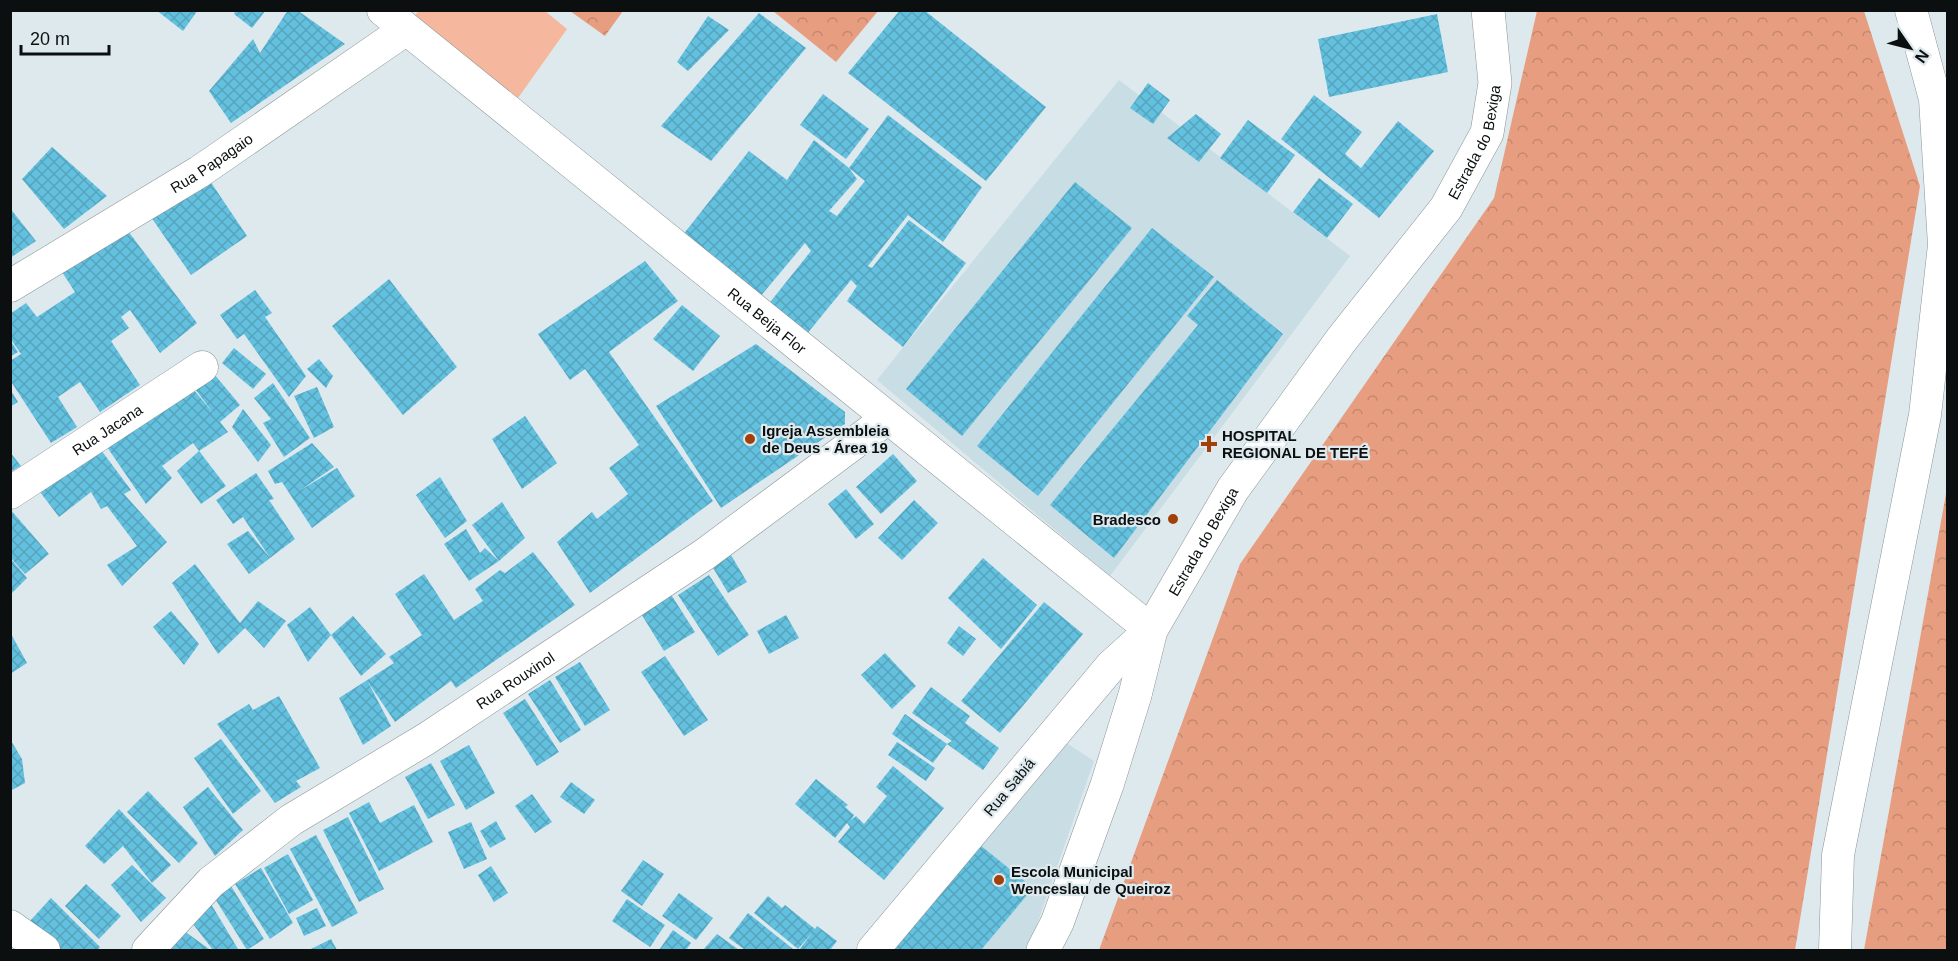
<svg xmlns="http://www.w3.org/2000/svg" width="1958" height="961" font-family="Arial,sans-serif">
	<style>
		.built { fill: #c9dde4 }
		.forest { fill: url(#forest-crowns) }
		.park { fill: #f5b79e }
		.building { fill: url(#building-cross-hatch); fill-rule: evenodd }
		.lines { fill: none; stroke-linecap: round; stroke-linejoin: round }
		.street-casing { stroke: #8a9498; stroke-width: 33 }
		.secondary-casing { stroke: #8a9498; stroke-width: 34 }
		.street { stroke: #fff; stroke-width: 32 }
		.secondary { stroke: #fff; stroke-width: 33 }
		.poi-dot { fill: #a34009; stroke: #dee9ed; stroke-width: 2 }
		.labels { text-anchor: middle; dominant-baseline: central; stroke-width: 4.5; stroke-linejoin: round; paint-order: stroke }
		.street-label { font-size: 15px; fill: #0b0f10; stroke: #dee9ed }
		.poi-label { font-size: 15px; font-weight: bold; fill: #0b0f10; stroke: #dee9ed; text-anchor: start }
	</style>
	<defs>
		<pattern id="forest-crowns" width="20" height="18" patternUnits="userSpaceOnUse" patternTransform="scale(1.5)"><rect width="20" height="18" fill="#e79e80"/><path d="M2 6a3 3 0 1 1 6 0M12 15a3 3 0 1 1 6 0" fill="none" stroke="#c5876e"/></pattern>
		<pattern id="building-cross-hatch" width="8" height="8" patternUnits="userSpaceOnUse" patternTransform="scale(1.5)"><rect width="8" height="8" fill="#64c0df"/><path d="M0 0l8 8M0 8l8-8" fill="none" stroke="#55a4be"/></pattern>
	</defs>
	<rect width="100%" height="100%" fill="#dee9ed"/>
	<g class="built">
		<polygon points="1119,80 1350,256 1110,576 877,380"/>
		<polygon points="1062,740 1094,761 1028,950 885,950"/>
	</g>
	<g class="forest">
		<polygon points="570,11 623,11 605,36"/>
		<polygon points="773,11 878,11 836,62"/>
		<polygon points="1537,11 1864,11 1920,186 1795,950 1099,950 1240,564 1494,198"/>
		<polygon points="1947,488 1947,950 1864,950"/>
	</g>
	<polygon class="park" points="419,10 545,11 567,29 518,98 405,30"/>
	<g class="building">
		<polygon points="156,10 198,10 183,31"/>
		<polygon points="236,10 266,10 252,28 234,14"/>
		<polygon points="288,10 297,10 345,44 231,123 209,91 253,39 260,53"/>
		<polygon points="900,10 924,10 1046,107 986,181 848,73"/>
		<polygon points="759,13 806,48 711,161 661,126"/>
		<polygon points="1437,14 1448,72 1329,97 1318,39"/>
		<polygon points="708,16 729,30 688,71 677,62"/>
		<polygon points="1148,83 1170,100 1153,124 1130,108"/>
		<polygon points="823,94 869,129 846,159 800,125"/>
		<polygon points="1314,95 1362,132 1345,154 1361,168 1398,121 1434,151 1379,218 1281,139"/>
		<polygon points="1196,114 1221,134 1199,162 1167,138"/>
		<path d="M888 115 982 187 943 242 908 215 868 266 872 268 909 220 966 263 903 347 847 301 857 286 851 280 806 335 767 306 811 251 805 243 760 297 682 236 749 151 787 180 814 140 849 168ZM849 168 865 181 837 216 829 211 857 179Z"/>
		<polygon points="1248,120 1295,155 1267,193 1220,158"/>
		<polygon points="52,147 107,196 64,229 22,179"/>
		<polygon points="208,178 247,236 191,275 151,217"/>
		<polygon points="1319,178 1353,204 1327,238 1293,212"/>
		<polygon points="1075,182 1132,228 962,436 906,389"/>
		<polygon points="10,208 36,241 10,258"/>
		<polygon points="125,227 197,323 160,353 130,310 121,317 129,328 111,341 140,385 100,412 80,382 58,397 77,427 51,443 10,380 10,361 21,354 10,338 10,314 26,303 37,317 75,292 62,272"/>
		<polygon points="1152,228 1214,277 1038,496 977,446"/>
		<polygon points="645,261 678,301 609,352 713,501 590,593 557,542 592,512 597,519 628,494 609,468 639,445 585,369 570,380 538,334"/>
		<polygon points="389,279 457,367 403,415 332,326"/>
		<polygon points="1217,280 1283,334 1114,558 1050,505 1198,325 1187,316"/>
		<polygon points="255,290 272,313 265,317 306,376 289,397 244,334 237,339 220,315"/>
		<polygon points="682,305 720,336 693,371 653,339"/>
		<polygon points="10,340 18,352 10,357"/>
		<polygon points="756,344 845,412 845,424 721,508 656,406"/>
		<polygon points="234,348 266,374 253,389 222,363"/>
		<polygon points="319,359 333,376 326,388 307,369"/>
		<polygon points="209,368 240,405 220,422 228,432 199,451 193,443 162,466 172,478 146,504 107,447 188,383 214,414 189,381"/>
		<polygon points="273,383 310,438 284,457 263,423 271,419 254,398"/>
		<polygon points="317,387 334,427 314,438 294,396"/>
		<polygon points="10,389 18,402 10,407"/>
		<polygon points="243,409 271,445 258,462 232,427"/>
		<polygon points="525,416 557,463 522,489 492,439"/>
		<polygon points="312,443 334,467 299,491 337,468 355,496 312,528 282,482 275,484 268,471"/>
		<polygon points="98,446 131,490 124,494 167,542 122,586 107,565 137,546 107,506 101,509 91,492 59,517 37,488"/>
		<polygon points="199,451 226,486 201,504 177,471"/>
		<polygon points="10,452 21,466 10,472"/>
		<polygon points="893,454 917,481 881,514 856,487"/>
		<polygon points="256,473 274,499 269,500 295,539 270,558 243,517 233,524 216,500"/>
		<polygon points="440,477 467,521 445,538 416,495"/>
		<polygon points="846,489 874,524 856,539 828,504"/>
		<polygon points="914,500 938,523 902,560 878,538"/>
		<polygon points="502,502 525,538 499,561 472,525"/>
		<polygon points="10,509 49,554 25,574 10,557"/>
		<polygon points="466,529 480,553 485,548 499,561 469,581 444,544"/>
		<polygon points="248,531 270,558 249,574 227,544"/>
		<polygon points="533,552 575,605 456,688 451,681 395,722 368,682 391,726 363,745 339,698 394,663 389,657 422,635 395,594 424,574 454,620 483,601 475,589 500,570 505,573"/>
		<polygon points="731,555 747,582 728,593 712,566"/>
		<polygon points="10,558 27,578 10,595"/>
		<polygon points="983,558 1037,605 1001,649 948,598"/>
		<polygon points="195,564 240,623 258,601 286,621 264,648 245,628 218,654 172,583"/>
		<polygon points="709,575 749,635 718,656 678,595"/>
		<polygon points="670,593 695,632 664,651 640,612"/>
		<polygon points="1044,602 1083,634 1000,733 961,701"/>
		<polygon points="310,607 331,635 353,616 386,654 361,676 331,635 308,662 287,625"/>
		<polygon points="171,611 199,644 184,665 153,627"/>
		<polygon points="786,615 799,638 769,654 757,631"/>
		<polygon points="959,626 976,639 963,656 947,643"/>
		<polygon points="10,632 27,663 10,674"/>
		<polygon points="885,653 916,686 892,709 861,675"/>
		<polygon points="665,656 708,720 684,736 641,672"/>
		<polygon points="580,662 610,710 585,726 555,677"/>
		<polygon points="550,680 581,730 560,743 528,694"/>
		<polygon points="931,687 970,716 965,723 999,748 983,770 947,744 952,741 912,713"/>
		<polygon points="279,696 320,768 296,781 301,787 275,803 217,724 249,704 253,710"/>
		<polygon points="525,699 559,752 537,766 503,713"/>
		<polygon points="905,714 947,744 933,763 892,734"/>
		<polygon points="10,739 22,759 25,783 10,791"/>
		<polygon points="221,739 261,791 233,814 194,758"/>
		<polygon points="897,742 935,768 926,781 888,755"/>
		<polygon points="469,745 495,793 466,810 440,761"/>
		<polygon points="431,763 455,805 428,819 405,777"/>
		<polygon points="893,766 944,808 884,880 838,842 850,827 847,823 835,838 795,804 816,779 848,805 845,807 854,815 851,820 856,816 864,824 887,796 876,787"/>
		<polygon points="571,782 595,800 584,814 560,797"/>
		<polygon points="208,787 243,830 215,856 183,807"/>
		<polygon points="148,791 198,843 179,863 127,812"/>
		<polygon points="532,794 552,822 535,833 515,806"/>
		<polygon points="369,802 380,823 414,805 433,842 379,871 349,813"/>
		<polygon points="119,809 171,865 152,883 123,846 104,864 85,846"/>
		<polygon points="348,817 384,889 359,902 323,830"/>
		<polygon points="496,821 506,839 490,848 480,831"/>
		<polygon points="471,822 487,859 464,869 448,832"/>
		<polygon points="316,835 358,913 332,927 290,849"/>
		<polygon points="975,841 1033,888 981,950 885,950"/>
		<polygon points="288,854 313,900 289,914 264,868"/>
		<polygon points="643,860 664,874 642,906 621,891"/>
		<polygon points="132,865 166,898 141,922 111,885"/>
		<polygon points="491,866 508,893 494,902 478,875"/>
		<polygon points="261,868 293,923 270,939 235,884"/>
		<polygon points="86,884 121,916 99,939 65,906"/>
		<polygon points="231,886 264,939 247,950 214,897"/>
		<polygon points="679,893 713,918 696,940 662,916"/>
		<polygon points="768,896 782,908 785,905 815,929 817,926 837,941 830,950 799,950 812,933 798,949 754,913"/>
		<polygon points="51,898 100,947 98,950 60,950 29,922"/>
		<polygon points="208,899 238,949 213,950 186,915"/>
		<polygon points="627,899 665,925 650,947 612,921"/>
		<polygon points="317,908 326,926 304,936 296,918"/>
		<polygon points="748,913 793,949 791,950 745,950 729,938"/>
		<polygon points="176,925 209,949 208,950 157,950"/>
		<polygon points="673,930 691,943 686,950 659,950"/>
		<polygon points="717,934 739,950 703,950"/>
		<polygon points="331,939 337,950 309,950"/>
	</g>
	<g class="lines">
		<g class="street-casing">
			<g id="street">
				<path id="s1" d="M383 10 1151 630 1111 666 873 950"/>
				<path id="s2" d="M10 286 199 172 405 30"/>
				<path id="s3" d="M10 493 202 367"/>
				<polyline points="10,926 44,950"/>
				<path id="s4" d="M148 950 211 882 291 820 426 739 705 554 888 418"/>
				<polyline points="1835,950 1838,855 1925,415 1944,245 1935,99 1911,10"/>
			</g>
		</g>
		<g class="secondary-casing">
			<g id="secondary">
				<path id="s5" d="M1043 950 1057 923 1107 785 1135 695 1151 630 1233 489 1342 339 1446 208 1487 133 1495 83 1488 10"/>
			</g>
		</g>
		<use href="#street" class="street"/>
		<use href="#secondary" class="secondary"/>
	</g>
	<g class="poi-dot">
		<circle cx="750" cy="439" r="6"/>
		<path d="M1206 435h6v6h6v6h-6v6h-6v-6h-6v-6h6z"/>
		<circle cx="1173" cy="519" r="6"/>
		<circle cx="999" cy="880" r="6"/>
	</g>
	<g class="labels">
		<g class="street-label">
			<text stroke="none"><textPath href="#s5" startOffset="927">Estrada do Bexiga</textPath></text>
			<text stroke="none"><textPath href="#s2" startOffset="236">Rua Papagaio</textPath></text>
			<text stroke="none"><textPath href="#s1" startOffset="494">Rua Beija Flor</textPath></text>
			<text stroke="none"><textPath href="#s3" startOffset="116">Rua Jacana</textPath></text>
			<text stroke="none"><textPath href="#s5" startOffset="441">Estrada do Bexiga</textPath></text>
			<text stroke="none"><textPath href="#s4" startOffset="458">Rua Rouxinol</textPath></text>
			<text transform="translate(1009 787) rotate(-50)">Rua Sabiá</text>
		</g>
		<g class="poi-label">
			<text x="762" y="430">Igreja Assembleia<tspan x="762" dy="17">de Deus - Área 19</tspan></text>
			<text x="1222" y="435">HOSPITAL<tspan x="1222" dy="17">REGIONAL DE TEFÉ</tspan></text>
			<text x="1161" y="519" text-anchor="end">Bradesco</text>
			<text x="1011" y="871">Escola Municipal<tspan x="1011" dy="17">Wenceslau de Queiroz</tspan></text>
		</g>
	</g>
	<rect width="1958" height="961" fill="none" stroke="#0b0f10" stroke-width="24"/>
	<g transform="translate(1910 48) rotate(125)" stroke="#dee9ed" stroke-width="4.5" paint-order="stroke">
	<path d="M0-4.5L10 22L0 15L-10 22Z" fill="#0b0f10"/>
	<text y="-9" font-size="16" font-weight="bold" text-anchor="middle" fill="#0b0f10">N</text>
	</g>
	<path d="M21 45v9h88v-9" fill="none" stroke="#0b0f10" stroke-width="3"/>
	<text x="30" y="45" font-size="18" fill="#0b0f10" stroke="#dee9ed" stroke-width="4.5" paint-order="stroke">20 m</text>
</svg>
